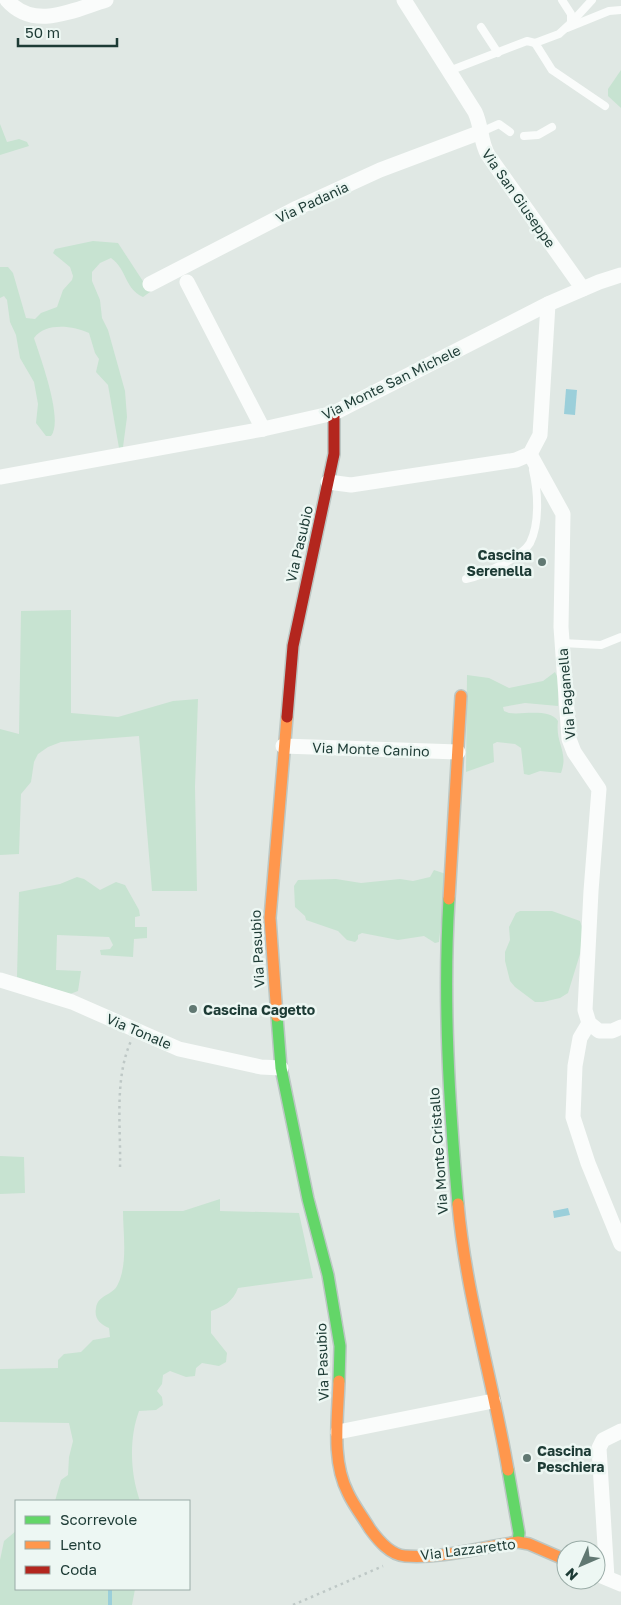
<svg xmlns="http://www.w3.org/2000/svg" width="621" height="1605" font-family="'Golos Text',sans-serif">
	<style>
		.green { fill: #c7e3d1 }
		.water { fill: #9bcfda }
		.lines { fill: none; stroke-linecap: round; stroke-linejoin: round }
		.stream { stroke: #9bcfda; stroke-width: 4 }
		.fast-casing { stroke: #bcc7c4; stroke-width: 14 }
		.slow-casing { stroke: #bcc7c4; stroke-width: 14 }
		.jam-casing { stroke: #bcc7c4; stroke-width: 14 }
		.path { stroke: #bec8c6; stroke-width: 2.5; stroke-dasharray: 2.5 4; stroke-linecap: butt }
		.lane { stroke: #fafcfb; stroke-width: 8 }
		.street { stroke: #fafcfb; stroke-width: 15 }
		.fast { stroke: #63d668; stroke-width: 11 }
		.slow { stroke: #ff974d; stroke-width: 11 }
		.jam { stroke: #b3261e; stroke-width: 11 }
		.poi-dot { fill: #617872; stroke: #edf7f3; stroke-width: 2 }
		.labels { text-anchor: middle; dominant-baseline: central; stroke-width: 5; stroke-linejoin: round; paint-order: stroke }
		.street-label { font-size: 14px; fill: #1d3b35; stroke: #edf7f3 }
		.poi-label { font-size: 14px; font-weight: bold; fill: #1d3b35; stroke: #edf7f3; text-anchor: start }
	</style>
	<rect width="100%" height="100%" fill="#e0e8e4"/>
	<g class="green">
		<polygon points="621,70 621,108 608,96 608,89"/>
		<polygon points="0,124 7,142 19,139 27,142 29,146 0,155"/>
		<path d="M93 241 118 243 150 292 143 297C124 288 127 269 111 258L100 263 92 272V281L100 300 102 318 108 330 125 391 127 417 123 447 119 448 108 385 96 372 99 359 95 353 89 333C73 326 46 322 34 338 40 357 64 420 51 436H46L36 423 38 404 34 382 20 358 16 335 10 322 7 300 4 296 0 298V267H8L13 273 26 318 35 319 41 313 57 307 63 290 72 280 73 276 70 267 53 253 55 249Z"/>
		<polygon points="71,610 71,713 118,717 173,701 198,699 195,787 197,891 152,891 139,736 61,742 48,747 38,754 34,762 31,782 21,794 19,854 0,855 0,729 19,734 21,611"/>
		<path d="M555 672 559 680 558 706 525 703 503 707 504 711 509 713C523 715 549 708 558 721 555 744 569 751 561 773L540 771 529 775 524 774 521 748 515 744 497 742 493 744 494 762 466 772 467 675 489 678 509 688 543 681Z"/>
		<polygon points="434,870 446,874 439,942 435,943 424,936 398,940 362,933 358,935 358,939 355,942 347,940 338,931 306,920 305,916 295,907 294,886 298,880 336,879 361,883 400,879 413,881 430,877"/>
		<polygon points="77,877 84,879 100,890 116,882 125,885 139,910 140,916 135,917 135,927 147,927 147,938 134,939 133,957 101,955 100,950 110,949 113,945 109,937 57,935 56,970 81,971 78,991 70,994 17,977 19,892 60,884"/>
		<polygon points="520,911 552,911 580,921 583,930 580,954 568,993 560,998 543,1002 535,1002 515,987 510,981 505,961 505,952 510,940 509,927 516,913"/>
		<polygon points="0,1156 24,1157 25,1193 0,1194"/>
		<path d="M220 1199V1211L299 1213 313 1278 238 1288C233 1302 224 1306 211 1311V1333L227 1353 226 1362 219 1366 202 1363 196 1368 195 1376 186 1377 170 1371 163 1375 162 1384 157 1391 162 1397 163 1405 156 1410 139 1411C129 1438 130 1473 140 1501H55L61 1480 68 1475 69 1457 73 1441 69 1423 0 1422V1369L58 1368V1360L64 1354 81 1352 93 1340 110 1337 109 1328C100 1324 94 1319 96 1308 98 1294 113 1296 118 1284 128 1263 123 1233 123 1211H183Z"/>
		<polygon points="16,1531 16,1589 135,1589 132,1605 0,1605 0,1560 4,1541"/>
	</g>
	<g class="water">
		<polygon points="566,389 577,390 575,415 564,414"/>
		<polygon points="568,1208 570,1215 554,1218 553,1211"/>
	</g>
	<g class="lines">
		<polyline class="stream" points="110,1589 110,1605"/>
		<g class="fast-casing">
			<g id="fast">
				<path d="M449 899C443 1000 449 1103 458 1204"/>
				<polyline points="277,1016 281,1068 308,1199 328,1275 340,1346 339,1381"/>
				<polyline points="508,1470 519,1533 518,1542"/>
			</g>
		</g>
		<g class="slow-casing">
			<g id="slow">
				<polyline points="449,899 461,696"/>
				<polyline points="277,1016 270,918 287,717"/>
				<path d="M458 1204C466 1295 493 1381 508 1470"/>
				<path d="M339 1381C338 1417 331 1460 348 1493 354 1506 363 1517 370 1529 378 1540 390 1555 405 1556 441 1559 482 1547 518 1542L529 1544 566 1560"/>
			</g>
		</g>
		<g class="jam-casing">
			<polyline id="jam" points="287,717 293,646 334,454 334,413"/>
		</g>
		<g class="path">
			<path d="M120 1167C121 1127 114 1079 131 1041"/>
			<polyline points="293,1605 383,1566"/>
		</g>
		<g class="lane">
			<polyline points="562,0 571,14 571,23 559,34 535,43 552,70 605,106"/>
			<polyline points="571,23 592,0"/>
			<polyline points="481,27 498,53"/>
			<polyline points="567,28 609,11 621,10"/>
			<polyline points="449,71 527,41 535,43"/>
			<polyline points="481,132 499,124 510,132"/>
			<polyline points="524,136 538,135 552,127"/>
			<path d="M466 579C482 576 522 557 530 543 540 523 538 491 533 470"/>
			<polyline points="562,643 601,645 621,637"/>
		</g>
		<g class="street">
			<path d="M7 0C34 31 73 10 106 0"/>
			<path d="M404 0 475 112C482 127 480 141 488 155L583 289"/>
			<polyline points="187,282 263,429"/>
			<polyline points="150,284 297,208 380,170 481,132"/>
			<polyline points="530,454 563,514 561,627 569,739 574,752 599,789 591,891 585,1010 589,1023 599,1031 612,1031 621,1027"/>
			<polyline points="0,477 263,429 334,413 548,304 599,282 621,275"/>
			<polyline points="328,482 351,485 516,460 530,454 540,435 548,304"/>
			<polyline points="283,746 458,752"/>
			<polyline points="0,980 72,1002 179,1049 261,1067 281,1068"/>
			<polyline points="589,1023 580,1038 575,1066 573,1117 588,1163 621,1244"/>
			<polyline points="338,1432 493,1401"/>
			<polyline points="597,1574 621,1584"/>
			<polyline points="607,1578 599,1448 603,1440 621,1431"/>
		</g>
		<use href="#fast" class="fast"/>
		<use href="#slow" class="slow"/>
		<use href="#jam" class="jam"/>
	</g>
	<g class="poi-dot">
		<circle cx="542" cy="562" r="5"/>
		<circle cx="193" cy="1009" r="5"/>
		<circle cx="527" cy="1458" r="5"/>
	</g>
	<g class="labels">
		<g class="street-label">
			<text transform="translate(519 198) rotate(55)">Via San Giuseppe</text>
			<text transform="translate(312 202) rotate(-25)">Via Padania</text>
			<text transform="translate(391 382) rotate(-26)">Via Monte San Michele</text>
			<text transform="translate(299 544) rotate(-77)">Via Pasubio</text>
			<text transform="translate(566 694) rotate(-95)">Via Paganella</text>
			<text transform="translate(371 749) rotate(2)">Via Monte Canino</text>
			<text transform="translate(257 949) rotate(-93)">Via Pasubio</text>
			<text transform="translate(139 1031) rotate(23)">Via Tonale</text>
			<text transform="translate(438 1151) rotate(-94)">Via Monte Cristallo</text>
			<text transform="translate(322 1362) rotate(-92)">Via Pasubio</text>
			<text transform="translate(468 1549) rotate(-7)">Via Lazzaretto</text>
		</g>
		<g class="poi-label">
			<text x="532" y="554" text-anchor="end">Cascina<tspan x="532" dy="16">Serenella</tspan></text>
			<text x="203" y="1009">Cascina Cagetto</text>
			<text x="537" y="1450">Cascina<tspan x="537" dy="16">Peschiera</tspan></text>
		</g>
	</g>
	<rect x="15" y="1500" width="175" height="90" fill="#edf7f3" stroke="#9aaca7"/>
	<rect x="25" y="1516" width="25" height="8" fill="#63d668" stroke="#9aaca7"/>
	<text x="60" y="1525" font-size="15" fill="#1d3b35">Scorrevole</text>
	<rect x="25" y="1541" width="25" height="8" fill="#ff974d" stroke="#9aaca7"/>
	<text x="60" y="1550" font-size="15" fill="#1d3b35">Lento</text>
	<rect x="25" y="1566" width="25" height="8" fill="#b3261e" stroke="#9aaca7"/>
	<text x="60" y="1575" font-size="15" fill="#1d3b35">Coda</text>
	<g transform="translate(581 1565) rotate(225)"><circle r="24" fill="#edf7f3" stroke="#9aaca7"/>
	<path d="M0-4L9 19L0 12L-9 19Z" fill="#617872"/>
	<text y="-8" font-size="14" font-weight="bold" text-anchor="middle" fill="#1d3b35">N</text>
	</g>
	<path d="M18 38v8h99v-8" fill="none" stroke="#1d3b35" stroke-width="2.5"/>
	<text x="25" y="38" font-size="15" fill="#1d3b35" stroke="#edf7f3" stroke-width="4" paint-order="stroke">50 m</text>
</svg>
